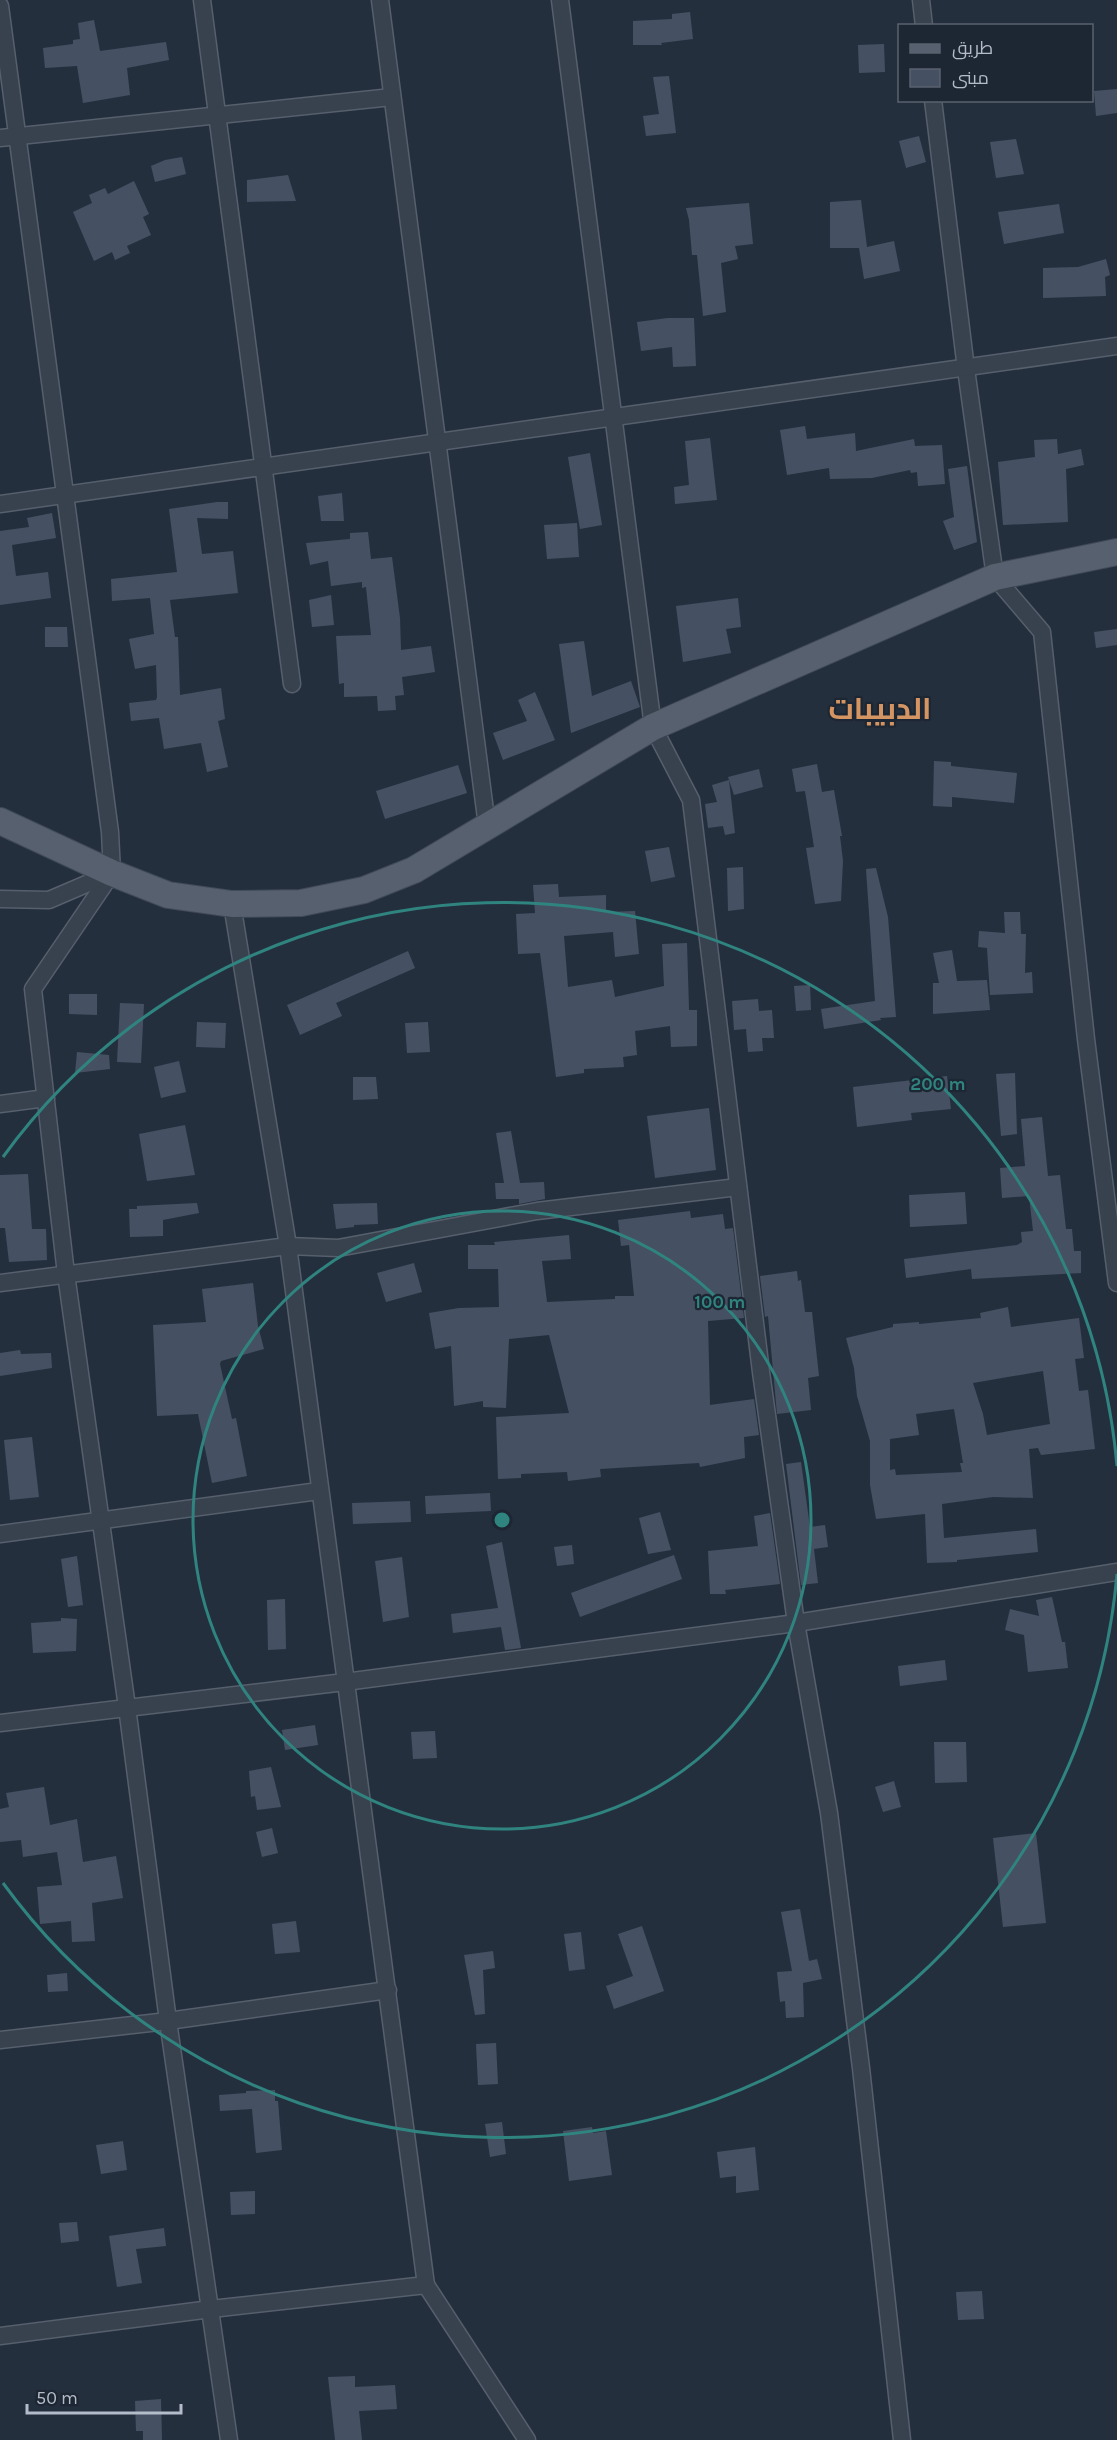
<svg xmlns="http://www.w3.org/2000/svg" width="1117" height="2440" font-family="Karla,Cairo,sans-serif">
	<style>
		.building { fill: #455162; fill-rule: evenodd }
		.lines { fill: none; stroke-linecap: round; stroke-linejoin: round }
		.minor-casing { stroke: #565f6c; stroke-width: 19 }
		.primary-casing { stroke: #414a57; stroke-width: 28 }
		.minor { stroke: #38414e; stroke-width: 16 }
		.primary { stroke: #56606e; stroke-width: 26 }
		.ring { fill: none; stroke: #308480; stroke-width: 3 }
		.labels { text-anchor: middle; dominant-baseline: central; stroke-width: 4.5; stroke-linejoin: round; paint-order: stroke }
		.town-label { font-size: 30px; font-weight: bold; fill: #d59563; stroke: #1d2633 }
		.centre { fill: #308480; stroke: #1d2633; stroke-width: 3 }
		.ring-label { font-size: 18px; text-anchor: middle; font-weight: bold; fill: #308480; stroke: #1d2633; stroke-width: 4.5; stroke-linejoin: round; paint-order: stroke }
	</style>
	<rect width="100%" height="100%" fill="#242f3e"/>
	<g class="building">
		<polygon points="690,12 693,39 661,43 662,45 633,45 633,21 672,19 672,14"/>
		<polygon points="94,20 100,51 166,42 169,60 127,68 130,95 83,103 77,66 45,68 43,48 73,44 73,40 80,39 78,23"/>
		<polygon points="884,44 885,72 859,73 858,45"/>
		<polygon points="669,76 676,133 646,136 643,116 659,114 653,77"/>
		<polygon points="1117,89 1117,113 1096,116 1094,91"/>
		<polygon points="919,136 926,162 906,168 899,141"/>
		<polygon points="1016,139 1024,174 996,178 990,142"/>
		<polygon points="182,157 186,174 155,182 151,166 165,160"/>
		<polygon points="288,175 296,201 247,202 247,180"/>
		<polygon points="134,181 149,214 143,217 151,235 127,246 130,253 115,260 112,252 94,261 73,212 92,203 89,195 105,188 108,194"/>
		<polygon points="861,200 867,247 894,241 900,271 864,279 859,248 830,248 830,202"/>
		<polygon points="749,203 753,244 735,246 738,259 721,263 726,312 703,316 697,255 692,255 689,220 686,208"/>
		<polygon points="1059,204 1064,233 1004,244 998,212"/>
		<polygon points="1106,259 1110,275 1105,277 1106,296 1043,298 1043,268 1078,267"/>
		<polygon points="668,318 694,318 696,366 673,367 672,347 641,351 637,322"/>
		<polygon points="805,426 807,439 855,433 856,451 914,439 915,446 942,445 945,484 918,486 917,472 911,473 910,470 872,478 830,479 829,468 787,475 780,430"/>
		<polygon points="710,438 717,500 675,504 674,487 689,485 685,441"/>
		<polygon points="1057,439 1058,454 1081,449 1084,465 1066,469 1068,522 1003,525 998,462 1035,457 1034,440"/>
		<polygon points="590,453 602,525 580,529 568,457"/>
		<polygon points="967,466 977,542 954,550 943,521 954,517 948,469"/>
		<polygon points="342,493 344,521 321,521 318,496"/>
		<polygon points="217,502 228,502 228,519 197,518 202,554 233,551 238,593 170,600 175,637 178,637 180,695 221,688 225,719 218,721 228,767 207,772 201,743 164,749 159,718 131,721 129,703 156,700 157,697 156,665 135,669 129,639 154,634 150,598 112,601 111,579 177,572 169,509"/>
		<polygon points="52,513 56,538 12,545 16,576 48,572 51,598 0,605 0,531 29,527 27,518"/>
		<polygon points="577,523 579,557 547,559 544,525"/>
		<polygon points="368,532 371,559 392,557 400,618 401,650 431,646 435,672 402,677 404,695 395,696 396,710 378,711 377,696 344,697 344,683 339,684 336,636 371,635 366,587 362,588 362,582 331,586 328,561 310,565 306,543 350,539 350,533"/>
		<polygon points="331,595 334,625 312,627 309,600"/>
		<polygon points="738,598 741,627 726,629 731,653 683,662 676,606"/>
		<polygon points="45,627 67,627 68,647 45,647"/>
		<polygon points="1117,629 1117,645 1096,648 1094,632"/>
		<polygon points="584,641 592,696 631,681 640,707 571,733 559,644"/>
		<polygon points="535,692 555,740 503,760 493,733 527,721 518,700"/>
		<polygon points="934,761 951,762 951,766 1017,773 1014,803 952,797 952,807 933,806"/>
		<polygon points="817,764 822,792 834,790 842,836 840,836 843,861 841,901 815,904 806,848 814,847 805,791 796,792 792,769"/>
		<polygon points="458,765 467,793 385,819 376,791"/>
		<polygon points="759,769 763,787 734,795 728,777"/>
		<polygon points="729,780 735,833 725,835 723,826 708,828 705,804 717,802 712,785"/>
		<polygon points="669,847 675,877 651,882 645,851"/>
		<polygon points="743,867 744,909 728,911 727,868"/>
		<polygon points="876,868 888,917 896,1017 880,1018 881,1020 824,1029 821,1009 875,1001 866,869"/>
		<polygon points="558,884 559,897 606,895 606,912 635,911 639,954 615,957 613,932 564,936 568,987 612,980 615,997 664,986 662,944 687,943 689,1010 697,1010 697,1046 671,1047 670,1026 635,1031 637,1055 623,1057 624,1067 584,1069 584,1073 556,1077 540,953 518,954 516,914 535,913 533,885"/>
		<polygon points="1004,912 1020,912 1021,934 1026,934 1025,973 1032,972 1033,993 990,995 987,948 978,947 979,931 1005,933"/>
		<polygon points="952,950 957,981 987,980 990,1010 933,1014 933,983 939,983 933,953"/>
		<polygon points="408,951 415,968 336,1003 342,1016 300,1035 287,1005"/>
		<polygon points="810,985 811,1010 796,1011 794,986"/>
		<polygon points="69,994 97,994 97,1015 69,1014"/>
		<polygon points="758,999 759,1011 772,1010 774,1038 762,1038 763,1051 748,1052 746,1029 734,1030 732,1001"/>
		<polygon points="120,1003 144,1004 141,1063 117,1062"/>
		<polygon points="197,1022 226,1023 225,1048 196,1047"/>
		<polygon points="428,1022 430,1052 407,1053 405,1023"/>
		<polygon points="77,1052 109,1055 110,1069 75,1073"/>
		<polygon points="179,1061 186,1092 161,1098 154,1067"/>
		<polygon points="1015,1073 1017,1134 1001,1136 996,1074"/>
		<polygon points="947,1076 951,1109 911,1113 912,1120 857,1127 853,1087"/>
		<polygon points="353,1077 376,1077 378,1099 353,1100"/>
		<polygon points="709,1108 716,1170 655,1178 647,1116"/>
		<polygon points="1042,1117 1048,1176 1060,1175 1066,1229 1072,1229 1074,1251 1081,1251 1081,1273 972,1279 971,1269 906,1278 904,1259 1017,1245 1022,1242 1021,1232 1033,1231 1029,1196 1002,1198 1000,1168 1025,1166 1021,1119"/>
		<polygon points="185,1125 195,1175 147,1181 139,1134"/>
		<polygon points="511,1131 520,1183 544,1182 545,1199 519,1204 519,1199 496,1199 495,1183 504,1183 496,1133"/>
		<polygon points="28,1174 32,1229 46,1229 47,1260 9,1262 5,1228 0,1228 0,1175"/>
		<polygon points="965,1192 967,1224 910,1227 909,1195"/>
		<polygon points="197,1203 199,1213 163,1220 163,1236 130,1237 129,1209 137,1209 137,1206"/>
		<polygon points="377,1203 378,1224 354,1225 354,1227 336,1229 333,1204"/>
		<polygon points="690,1211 691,1218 723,1214 725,1229 733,1228 744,1318 708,1321 710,1405 754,1399 759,1435 744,1437 745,1458 700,1467 699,1463 600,1469 601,1477 568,1481 567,1472 521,1474 521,1478 498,1479 496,1417 569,1413 549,1335 509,1339 506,1408 483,1407 483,1401 454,1406 451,1346 435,1349 429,1313 459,1308 499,1307 498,1269 468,1269 468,1245 495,1245 494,1242 569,1235 571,1259 542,1261 547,1302 615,1299 615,1296 634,1296 629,1245 621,1246 618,1220"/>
		<polygon points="414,1263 422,1292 386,1302 377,1273"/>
		<polygon points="797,1271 798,1281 801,1280 805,1312 812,1312 819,1376 808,1378 811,1410 777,1414 768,1316 765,1317 760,1276"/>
		<polygon points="253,1283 258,1326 264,1349 221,1361 220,1364 232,1419 236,1418 247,1476 212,1483 198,1414 157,1416 153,1325 206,1322 202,1289"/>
		<path d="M1008 1307 1011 1327 1079 1318 1084 1358 1075 1359 1079 1391 1088 1390 1095 1449 1041 1455 1038 1448 1029 1449 1033 1498 993 1497 942 1504 944 1538 1036 1529 1038 1552 957 1560V1562L927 1563 925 1514 876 1519 870 1485V1441L857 1396 854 1368 846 1338 893 1327V1324L919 1322V1324L981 1318 980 1313ZM1043 1371 1050 1424 987 1435 983 1414 973 1383ZM954 1409 963 1463H960L962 1472 896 1475 895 1469 890 1470V1439L919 1435 916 1414Z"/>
		<polygon points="20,1350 21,1354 51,1353 52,1368 0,1376 0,1353"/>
		<polygon points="32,1437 39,1497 10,1500 4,1440"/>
		<polygon points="801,1462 810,1527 825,1525 828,1547 814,1549 818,1583 801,1585 786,1464"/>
		<polygon points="490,1493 491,1511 426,1514 425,1496"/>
		<polygon points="410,1501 411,1522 353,1524 352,1503"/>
		<polygon points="660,1512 671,1550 648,1554 639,1518"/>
		<polygon points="770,1513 780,1584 725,1590 726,1594 710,1594 708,1551 758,1546 754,1516"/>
		<polygon points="502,1542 521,1648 505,1650 501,1627 453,1633 451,1614 498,1608 486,1546"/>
		<polygon points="572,1545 574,1564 557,1566 554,1547"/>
		<polygon points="674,1555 682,1579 580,1617 571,1593"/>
		<polygon points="77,1556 83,1605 68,1607 61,1559"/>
		<polygon points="402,1557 409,1617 383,1622 375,1561"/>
		<polygon points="1052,1597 1062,1642 1065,1642 1068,1668 1028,1672 1024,1635 1005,1630 1010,1609 1039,1616 1036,1600"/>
		<polygon points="285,1599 286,1649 268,1650 267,1600"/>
		<polygon points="61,1618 77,1619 76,1651 33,1653 31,1623 61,1621"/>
		<polygon points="945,1660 947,1680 900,1686 898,1666"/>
		<polygon points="315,1725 318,1745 285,1750 282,1730"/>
		<polygon points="435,1731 437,1758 413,1759 411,1732"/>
		<polygon points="934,1742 966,1742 967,1782 935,1783"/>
		<polygon points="271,1767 281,1807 257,1810 255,1796 251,1797 249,1771"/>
		<polygon points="894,1781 901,1807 883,1812 875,1787"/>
		<polygon points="44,1787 50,1825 77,1819 83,1862 116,1856 123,1898 92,1903 95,1941 72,1942 71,1921 40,1924 37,1887 62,1885 57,1852 23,1857 21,1840 0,1842 0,1809 9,1807 6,1793"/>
		<polygon points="272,1828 278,1853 262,1857 256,1832"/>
		<polygon points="1036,1833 1046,1923 1003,1927 993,1838"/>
		<polygon points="800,1909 809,1961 817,1959 822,1979 803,1983 804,2017 786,2018 785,2001 780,2002 777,1972 792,1971 781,1912"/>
		<polygon points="296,1921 300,1952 275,1954 272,1924"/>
		<polygon points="642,1926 664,1991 614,2009 606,1986 633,1976 618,1934"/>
		<polygon points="581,1932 585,1969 569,1971 564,1934"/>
		<polygon points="493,1951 495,1968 483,1970 485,2014 475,2015 464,1955"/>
		<polygon points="67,1973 68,1991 48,1992 47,1975"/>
		<polygon points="496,2043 498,2084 478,2085 476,2044"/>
		<polygon points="275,2090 275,2101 278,2101 282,2150 256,2153 252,2109 220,2111 219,2095 246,2093 246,2091"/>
		<polygon points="502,2122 506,2154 490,2157 485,2124"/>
		<polygon points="592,2127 593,2133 606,2131 612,2175 569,2181 563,2131"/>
		<polygon points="123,2141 127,2170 101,2174 96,2145"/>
		<polygon points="755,2147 759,2190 736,2193 736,2176 720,2178 717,2152"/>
		<polygon points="255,2191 255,2214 231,2215 230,2192"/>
		<polygon points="77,2222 79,2241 61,2243 59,2223"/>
		<polygon points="164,2228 166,2246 136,2249 142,2283 117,2287 109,2236"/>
		<polygon points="982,2291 984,2319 958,2320 956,2292"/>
		<polygon points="355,2376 355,2387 395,2385 397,2409 359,2411 362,2440 335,2440 328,2377"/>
		<polygon points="161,2399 162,2440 143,2440 143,2431 136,2431 135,2401"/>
	</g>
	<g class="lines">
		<g class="minor-casing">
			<g id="minor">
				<polyline points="202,0 292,684"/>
				<polyline points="380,0 487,826"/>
				<polyline points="560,0 653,727 691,800 761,1372 796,1623 829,1813 861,2068 902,2440"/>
				<polyline points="921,0 924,26"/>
				<polyline points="0,6 110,832 112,873 33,989 66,1274 127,1707 168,2021 229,2440"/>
				<polyline points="933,100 966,369 995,577 1042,632 1086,1039 1117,1283"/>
				<polyline points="0,138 392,97"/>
				<path d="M0 504C372 448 745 402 1117 346"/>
				<polyline points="0,899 49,900 112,873"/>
				<polyline points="0,1104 46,1098"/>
				<polyline points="0,1283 288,1246 232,904"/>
				<polyline points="0,1534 319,1491"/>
				<polyline points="0,1723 345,1682 796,1623 1117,1572"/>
				<polyline points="0,2040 168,2021 388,1990"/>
				<polyline points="426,2285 288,1246 338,1248 537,1211 738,1187"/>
				<polyline points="0,2336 211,2309 426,2285 527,2440"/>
			</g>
		</g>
		<g class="primary-casing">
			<polyline id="primary" points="0,821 112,873 168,895 232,904 301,903 364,890 414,870 653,727 995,577 1117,552"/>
		</g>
		<use href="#minor" class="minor"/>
		<use href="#primary" class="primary"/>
	</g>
	<g class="ring">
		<circle cx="502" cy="1520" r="309"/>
		<path d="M1117 1574A617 617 0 0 1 3 1883M3 1157A617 617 0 0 1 1117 1466"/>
	</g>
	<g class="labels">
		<g class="town-label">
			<text x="880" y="709">الدبيبات</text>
		</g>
	</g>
	<circle cx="502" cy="1520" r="9" class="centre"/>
	<g class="ring-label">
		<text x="938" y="1090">200 m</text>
		<text x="720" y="1308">100 m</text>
	</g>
	<rect x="898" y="24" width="195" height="78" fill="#1d2633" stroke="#59626f" stroke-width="1.5"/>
	<rect x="910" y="44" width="30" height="9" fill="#56606e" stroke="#59626f" stroke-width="1.5"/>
	<text x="952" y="54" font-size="18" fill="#b4bcc9">طريق</text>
	<rect x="910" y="69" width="30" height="18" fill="#455162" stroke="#59626f" stroke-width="1.5"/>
	<text x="952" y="84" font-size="18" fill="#b4bcc9">مبنى</text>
	<path d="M27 2404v9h154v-9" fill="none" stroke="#b4bcc9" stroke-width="3"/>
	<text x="36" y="2404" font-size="18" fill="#b4bcc9" stroke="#1d2633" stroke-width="4.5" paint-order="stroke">50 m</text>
</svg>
